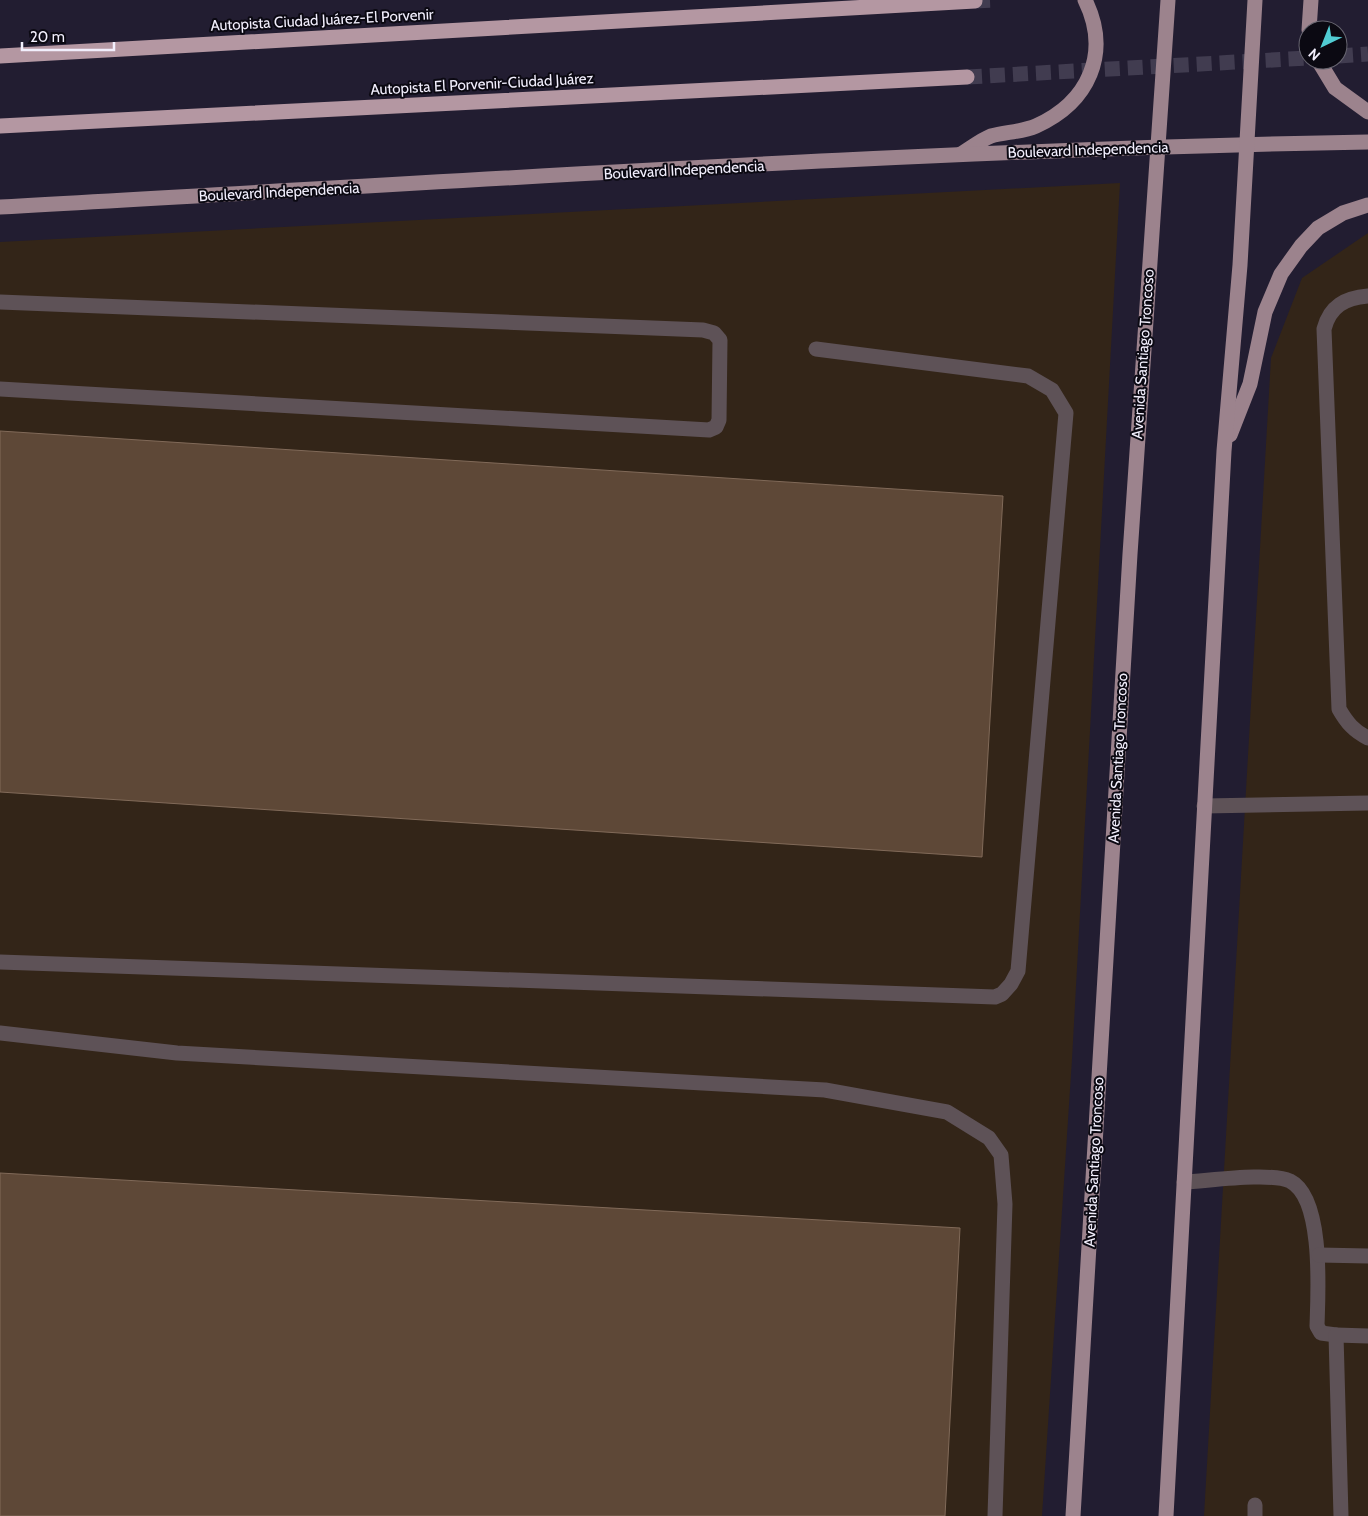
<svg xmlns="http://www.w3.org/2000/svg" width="1368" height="1516" font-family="Cabin,sans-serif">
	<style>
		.industrial { fill: #332518 }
		.building { fill: #5e4837; stroke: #816a59 }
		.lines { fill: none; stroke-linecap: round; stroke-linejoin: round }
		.highway-tunnel { stroke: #413c50; stroke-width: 15; stroke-dasharray: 15 8; stroke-linecap: butt }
		.minor { stroke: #5e5257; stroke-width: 15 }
		.major { stroke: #9c838d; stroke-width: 15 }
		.highway { stroke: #b497a2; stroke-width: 15 }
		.labels { text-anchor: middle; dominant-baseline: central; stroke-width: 4; stroke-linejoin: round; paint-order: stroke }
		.street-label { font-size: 15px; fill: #f2effd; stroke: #0b0912 }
	</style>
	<rect width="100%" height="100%" fill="#221d31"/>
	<g class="industrial">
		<polygon points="1120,183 1072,1059 1042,1516 0,1516 0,242"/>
		<polygon points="1368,233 1368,1516 1204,1516 1271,358 1302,278"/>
	</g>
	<g class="building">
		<polygon points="0,431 1003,496 982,857 0,792"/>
		<polygon points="0,1173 960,1228 945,1516 0,1516"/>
	</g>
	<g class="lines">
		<g class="highway-tunnel">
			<polyline points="975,1 998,0"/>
			<polyline points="1338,56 1368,54"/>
			<polyline points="967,77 1308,58"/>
		</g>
		<g class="minor">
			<path d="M1368 296C1345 298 1330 306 1324 329L1339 709C1347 723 1354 731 1368 738"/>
			<polyline points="0,302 703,330 714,333 720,340 719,420 716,427 709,430 0,389"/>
			<polyline points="1204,806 1368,803"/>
			<polyline points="0,962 995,997 1002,994 1011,984 1018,971 1066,413 1052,390 1028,376 816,349"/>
			<polyline points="0,1033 177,1053 825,1090 947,1112 989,1138 1001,1155 1005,1204 995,1516"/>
			<path d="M1184 1182C1208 1181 1270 1172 1290 1181 1324 1198 1318 1293 1317 1326L1321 1333 1336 1335"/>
			<polyline points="1319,1255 1368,1256"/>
			<polyline points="1255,1505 1255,1516"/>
			<polyline points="1341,1516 1336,1335 1368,1336"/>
		</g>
		<g class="major">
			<polyline points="1309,30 1311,0"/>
			<polyline points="1318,60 1335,88 1368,112"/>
			<path d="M961 154C971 148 981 140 991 136 1005 132 1022 132 1036 126 1089 102 1111 53 1085 0"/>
			<path d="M0 207C456 182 912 150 1368 142"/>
			<polyline points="1230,435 1250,384 1265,312 1281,274 1301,246 1318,228 1343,213 1368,205"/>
			<polyline points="1073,1516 1130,554 1168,0"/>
			<polyline points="1166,1516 1224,451 1240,265 1255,0"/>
		</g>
		<g class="highway">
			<polyline points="0,56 975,1"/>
			<polyline points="0,126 967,77"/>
		</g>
	</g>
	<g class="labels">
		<g class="street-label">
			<text transform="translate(322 20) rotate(-3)">Autopista Ciudad Juárez-El Porvenir</text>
			<text transform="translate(482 84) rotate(-3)">Autopista El Porvenir-Ciudad Juárez</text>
			<text transform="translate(1088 150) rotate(-2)">Boulevard Independencia</text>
			<text transform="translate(684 170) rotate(-3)">Boulevard Independencia</text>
			<text transform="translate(279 192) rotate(-3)">Boulevard Independencia</text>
			<text transform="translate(1143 354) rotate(-86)">Avenida Santiago Troncoso</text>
			<text transform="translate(1118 758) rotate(-87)">Avenida Santiago Troncoso</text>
			<text transform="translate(1094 1162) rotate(-87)">Avenida Santiago Troncoso</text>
		</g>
	</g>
	<g transform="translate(1323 45) rotate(223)"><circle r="24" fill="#0b0912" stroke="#676570"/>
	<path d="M0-4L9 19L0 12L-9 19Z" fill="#51ccd3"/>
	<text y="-8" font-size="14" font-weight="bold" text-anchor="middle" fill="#f2effd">N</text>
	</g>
	<path d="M22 42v8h92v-8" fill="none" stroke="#f2effd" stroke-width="2.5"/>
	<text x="30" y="42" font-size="15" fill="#f2effd" stroke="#0b0912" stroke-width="4" paint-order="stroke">20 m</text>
</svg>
